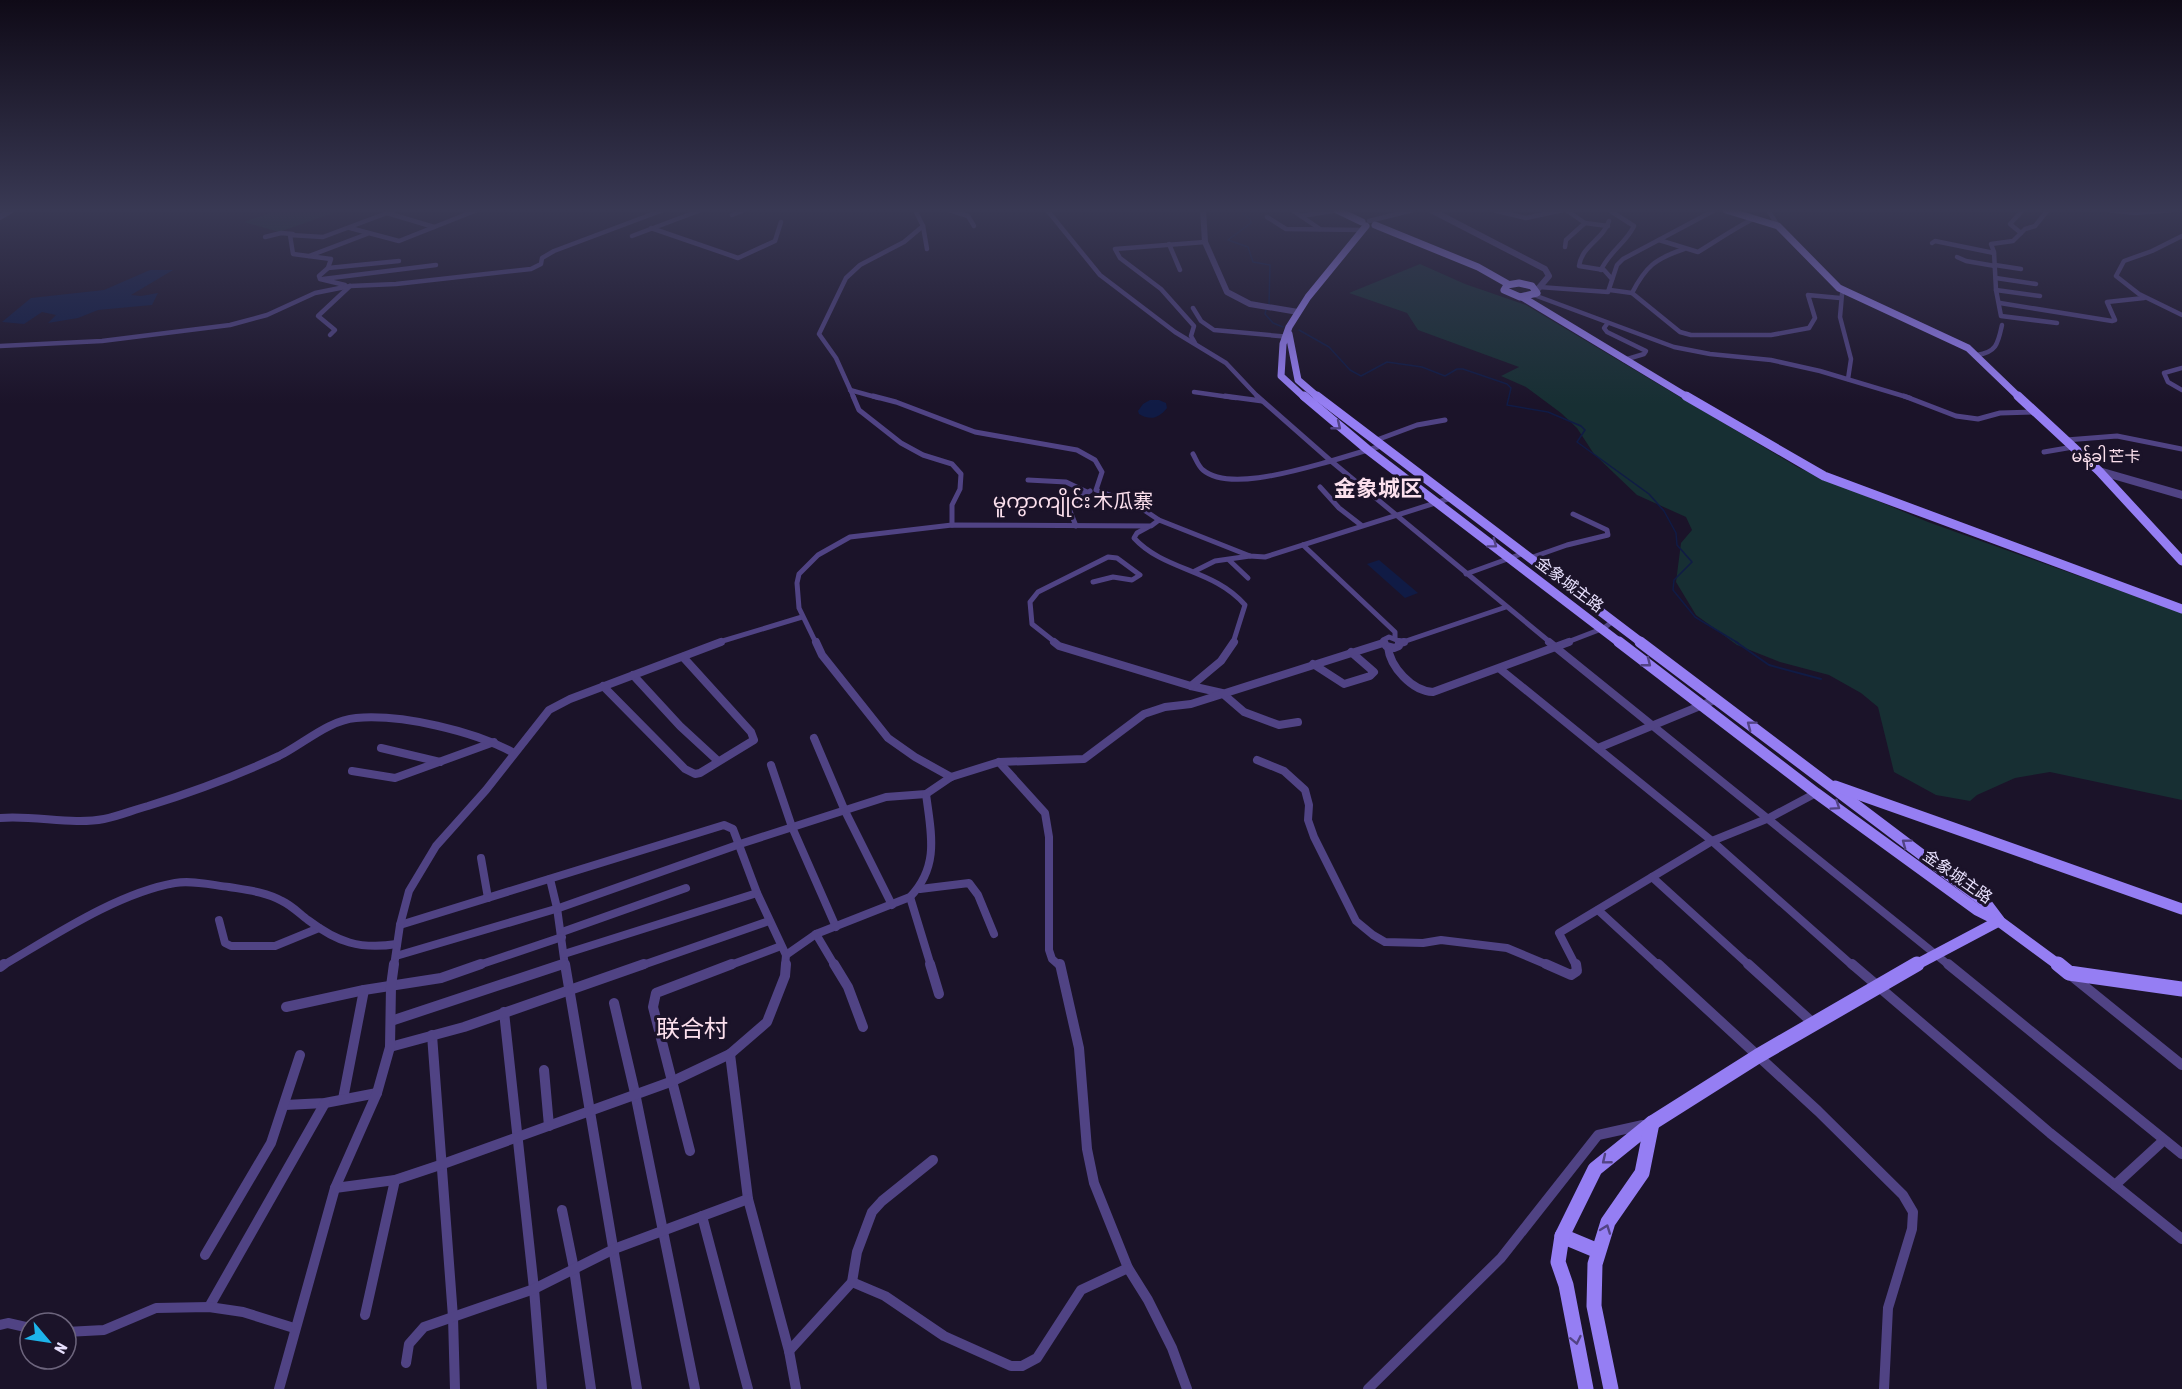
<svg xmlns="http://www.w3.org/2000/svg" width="2182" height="1389" font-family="'Asap Condensed','Noto Sans SC','Noto Sans Myanmar',sans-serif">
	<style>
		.green { fill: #172f33 }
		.water { fill: #101b45 }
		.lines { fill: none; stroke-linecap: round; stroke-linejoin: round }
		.stream-far1 { stroke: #101b45; stroke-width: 1.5 }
		.stream { stroke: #101b45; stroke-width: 2 }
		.minor-far3 { stroke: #504384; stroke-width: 4.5 }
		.minor-far2 { stroke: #504384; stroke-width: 5 }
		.minor-far1 { stroke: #504384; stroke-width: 8 }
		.minor { stroke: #504384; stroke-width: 10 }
		.tertiary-far1 { stroke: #504384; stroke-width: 6 }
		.tertiary { stroke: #504384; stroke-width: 8 }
		.secondary-far3 { stroke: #957ef3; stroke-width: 7 }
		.secondary-far2 { stroke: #957ef3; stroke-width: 9 }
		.secondary-far1 { stroke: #957ef3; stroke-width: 11 }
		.secondary { stroke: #957ef3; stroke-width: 15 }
		.oneway { stroke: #524384 }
		.labels { text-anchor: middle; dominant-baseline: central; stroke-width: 6; stroke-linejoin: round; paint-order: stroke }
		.far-quarter-label { font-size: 16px; fill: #fce0ed; stroke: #1b1329 }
		.street-label { font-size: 16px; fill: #e7dffc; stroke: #1b1329 }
		.quarter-label { font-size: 20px; fill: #fce0ed; stroke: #1b1329 }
		.district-label { font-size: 22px; font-weight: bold; fill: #fce0ed; stroke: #1b1329 }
		.near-quarter-label { font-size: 24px; fill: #fce0ed; stroke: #1b1329 }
	</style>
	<rect width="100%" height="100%" fill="#1b1329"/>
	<g class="green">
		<polygon points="278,210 342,210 279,232 244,222"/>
		<polygon points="1420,264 1465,284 1526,305 1799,468 1928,522 2182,613 2182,800 2050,772 2015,778 1977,795 1970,801 1936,795 1894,772 1878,707 1861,693 1829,675 1780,662 1737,645 1696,615 1676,582 1681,543 1692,530 1686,517 1637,495 1594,454 1577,428 1561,413 1526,387 1501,376 1519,367 1418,330 1407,313 1349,293"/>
	</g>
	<g class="water">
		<polygon points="150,270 173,270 131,295 141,296 158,293 152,305 98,310 78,318 48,323 56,315 42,312 24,324 2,322 31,298 104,290"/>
		<path d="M1150 400H1159L1166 403 1167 408C1159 418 1151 421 1139 414L1138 411 1143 404Z"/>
		<polygon points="1379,560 1418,593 1405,598 1367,564"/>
	</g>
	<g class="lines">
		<g class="stream-far1">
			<polyline points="1238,210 1250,219 1251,223 1228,240 1248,247 1253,262 1270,265 1269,304"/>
			<polyline points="1266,310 1265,314 1273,323 1283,327"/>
			<polyline points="1299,330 1329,347 1350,370 1361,376 1387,362 1422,367 1445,376 1457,369 1463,369 1507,384 1511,388 1507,405 1548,412 1581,426 1585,430 1577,442 1649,494 1664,511 1676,533 1677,545 1692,562 1674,580 1673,590 1695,617 1738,643"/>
		</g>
		<polyline class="stream" points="1736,642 1769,665 1821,679"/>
		<g class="minor-far3">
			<polyline points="915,210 923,226 927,249"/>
			<polyline points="949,210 968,216 974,226"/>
			<polyline points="1047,210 1100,275 1175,332 1226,363 1259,398"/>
			<polyline points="1292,210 1320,229"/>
			<polyline points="1479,210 1485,210"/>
			<polyline points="1493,210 1526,218 1563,210"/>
			<polyline points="1768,210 1778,226"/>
			<polyline points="2048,210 2035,226 2025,229 2013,241 1991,244 1994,252 1996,290 2001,316 2057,323"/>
			<polyline points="2108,210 2135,213 2173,210"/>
			<polyline points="387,213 434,227"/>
			<polyline points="732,215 744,210"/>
			<polyline points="1301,216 1339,210"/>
			<polyline points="1267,217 1286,229 1363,230"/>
			<polyline points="1369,221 1413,210"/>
			<path d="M1609 221C1603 240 1582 245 1579 266L1604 270 1612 279"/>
			<polyline points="1585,223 1608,226"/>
			<polyline points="350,228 399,241 477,210"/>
			<polyline points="651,228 738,258 775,241 781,222"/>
			<polyline points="2021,233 2010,224 2023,210"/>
			<polyline points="632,236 701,210"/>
			<polyline points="2182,236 2152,251 2124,261 2116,276 2139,294 2182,315"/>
			<polyline points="265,237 281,233 293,234"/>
			<path d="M1659 240 1698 252C1716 241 1732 230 1751 220"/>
			<polyline points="1932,243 1935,241 1994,253"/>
			<polyline points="1169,244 1180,270"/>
			<polyline points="1565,247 1566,240 1585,223 1566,210"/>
			<polyline points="309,256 367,234"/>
			<polyline points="1957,257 1966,261 1995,266"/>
			<polyline points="1995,265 2021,269"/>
			<polyline points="328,268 399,261"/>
			<path d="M1601 270C1609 252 1626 243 1634 226L1609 210"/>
			<polyline points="1996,278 2036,284"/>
			<polyline points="323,279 436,265"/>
			<polyline points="345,285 320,279 319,276 328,268 331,259 293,254 290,235 323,237 395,210"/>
			<polyline points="1539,287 1608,292 1617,265 1623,259 1715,210"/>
			<polyline points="1610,290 1632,293 1680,332 1691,335 1771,335 1809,328 1815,318 1808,295 1840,298"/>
			<polyline points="1996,290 2040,296"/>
			<path d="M1632 293C1646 266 1655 259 1684 249"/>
			<polyline points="1842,294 1840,317 1851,359 1848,379"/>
			<polyline points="1534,295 1674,347 1710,354 1771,360 1820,371 1910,398"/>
			<polyline points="2000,303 2112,321 2115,320 2107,302 2144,298"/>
			<polyline points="1193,308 1201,321 1214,330 1290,337"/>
			<polyline points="1607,324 1604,328 1607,332 1646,351 1644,354 1624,360"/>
			<polyline points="330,335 335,330 318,316 350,286"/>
			<polyline points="1195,343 1191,336 1194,326 1161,289 1120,258 1115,249 1205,242"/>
			<polyline points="0,346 102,341 230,325 267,315 315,293 350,286 396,284 531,269 541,264 542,258 554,251 663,210"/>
			<path d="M1977 355C1997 352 1998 343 2002 325"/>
			<polyline points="2182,368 2164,373 2168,382 2182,390"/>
			<polyline points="850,390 879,398"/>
			<polyline points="1194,392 1236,398"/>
			<polyline points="854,398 836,358 819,334 846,278 860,265 904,242 923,226"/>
		</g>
		<g class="minor-far2">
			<polyline points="853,396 859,410 901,443 923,455 952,464 961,474 960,489 952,505 952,525"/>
			<polyline points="873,396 896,402 975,432 1077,450 1095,460 1102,472 1096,490 1135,504 1159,520"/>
			<polyline points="1225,396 1262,401"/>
			<polyline points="1257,396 1331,461 1381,446"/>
			<polyline points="1904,396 1956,416 1978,419 2000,413 2034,412"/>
			<polyline points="2066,440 2117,436 2182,449"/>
			<polyline points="1374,441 1417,425 1445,420"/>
			<polyline points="2044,452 2073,447"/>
			<path d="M1193 454C1196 459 1198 466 1203 470 1229 492 1301 469 1331 461L1551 643"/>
			<polyline points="1028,480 1066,482 1087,492"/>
			<polyline points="1320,487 1339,508 1361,525"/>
			<polyline points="1076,526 1068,506 1090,491"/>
			<path d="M1148 527 1137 533 1134 538C1164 571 1214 569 1245 605L1233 643"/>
			<polyline points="1303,545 1395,632 1395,638"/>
			<polyline points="1530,558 1567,545 1608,535 1607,530 1573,514"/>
			<polyline points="1229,560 1248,578"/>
			<polyline points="1195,571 1215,561 1250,556"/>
			<polyline points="1466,574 1524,553"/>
			<polyline points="716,643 802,617"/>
			<polyline points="816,643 799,608 797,583 799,574 818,555 850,537 952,525 1151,526 1159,520 1250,556 1265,557 1451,498"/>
			<polyline points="1056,643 1032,624 1030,602 1038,592 1108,557 1117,558 1140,575 1132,580 1113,577 1093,582"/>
			<polyline points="1385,643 1383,640 1389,637 1399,641 1399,643"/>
			<polyline points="1400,643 1506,607"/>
			<polyline points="1565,643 1604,628 1613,621"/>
		</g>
		<g class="minor-far1">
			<polyline points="816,642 822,655 888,738 915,757 951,777"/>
			<polyline points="1054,642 1059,646 1191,686 1222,693 1244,712 1279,725 1298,722"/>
			<polyline points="1384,642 1386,646 1394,648 1399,646 1399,642"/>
			<polyline points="1549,642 1950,966"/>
			<polyline points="1400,643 1404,642"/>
			<path d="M1388 647C1390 667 1412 691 1433 692L1569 642"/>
			<polyline points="1313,664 1344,684 1370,676 1374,672 1351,652"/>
			<polyline points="1500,669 1712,841 1853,966"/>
			<polyline points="633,675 680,726 718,761"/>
			<polyline points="603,686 685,769 695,774 700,773 754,740 751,732 683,657"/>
			<polyline points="1191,686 1221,661 1234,642"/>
			<polyline points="814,738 845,811 892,905"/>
			<polyline points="381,748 440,762"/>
			<polyline points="1598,748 1717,699"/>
			<polyline points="1257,760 1284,771 1305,790 1309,805 1308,820 1314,837 1356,921 1373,935 1385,942 1423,943 1441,940 1507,948 1550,966"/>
			<polyline points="999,762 1045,813 1049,837 1049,950 1052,959 1060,966"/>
			<polyline points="771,765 792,827 836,927"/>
			<polyline points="352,771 395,778 494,742"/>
			<path d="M0 818C34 815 72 825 104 819 119 816 133 810 148 806 193 792 236 776 279 756 303 744 329 720 356 718 402 714 474 731 514 753"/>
			<polyline points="481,858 488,898"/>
			<polyline points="1652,877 1750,966"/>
			<polyline points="550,879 557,908 565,966"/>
			<polyline points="920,889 969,883 978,895 994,934"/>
			<polyline points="910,897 931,966"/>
			<polyline points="1598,910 1659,966"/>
			<polyline points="219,920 225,943 231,946 275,946 319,928"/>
			<polyline points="400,925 724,825 733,829 757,893 786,955"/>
			<polyline points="562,932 686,888"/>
			<polyline points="816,934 835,966"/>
			<polyline points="564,954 757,893"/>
			<polyline points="396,956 559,908 740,844 886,797 926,794 951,777 999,762 1084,759 1144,714 1165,707 1191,704 1383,643"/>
			<path d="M2 966C52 937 117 893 175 883 192 880 212 885 229 887 247 890 266 892 282 901 291 905 300 914 308 920 337 942 360 950 397 944"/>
			<polyline points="394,966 400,925 409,891 436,846 486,790 549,710 570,699 721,642"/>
			<polyline points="476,966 562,937"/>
			<polyline points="558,966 564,964"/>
			<polyline points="640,966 769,921"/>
			<polyline points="728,966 781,946"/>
			<path d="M785 966 786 955 816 934 910 897C940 866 931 833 926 794"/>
			<polyline points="1576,966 1559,933 1712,841 1769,818 1816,793"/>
		</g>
		<g class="minor">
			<polyline points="565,964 637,1389"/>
			<polyline points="834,964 848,987 863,1027"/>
			<polyline points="930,964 939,994"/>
			<polyline points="1060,964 1079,1048 1087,1149 1094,1183 1128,1268 1148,1300 1172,1348 1187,1389"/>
			<polyline points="1546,964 1571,975 1577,971 1576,964"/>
			<polyline points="1658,964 1818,1111 1903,1195 1913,1212 1912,1229 1888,1308 1884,1389"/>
			<polyline points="1748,964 1813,1023"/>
			<polyline points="1852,964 2050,1133 2182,1239"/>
			<polyline points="1948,964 2182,1154"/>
			<polyline points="0,967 4,964"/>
			<polyline points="2073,977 2182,1065"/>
			<polyline points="614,1003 635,1093 695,1389"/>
			<polyline points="286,1007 364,990 441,978 481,964"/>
			<polyline points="504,1012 534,1289 542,1389"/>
			<polyline points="391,1021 563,964"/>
			<polyline points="432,1035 453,1317 455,1389"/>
			<polyline points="390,1047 464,1027 644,964"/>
			<polyline points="730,1054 748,1199 789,1351 796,1389"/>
			<polyline points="544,1070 549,1126"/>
			<polyline points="343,1099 364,990"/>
			<polyline points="285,1105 325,1103 377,1093"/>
			<polyline points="690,1151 653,1007 656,993 732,964"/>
			<polyline points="2115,1185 2164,1140"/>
			<polyline points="335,1188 395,1180 443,1164 673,1081 730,1054 767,1022 785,976 786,964"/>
			<polyline points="562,1210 574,1269 591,1389"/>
			<polyline points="702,1216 748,1389"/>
			<polyline points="205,1255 271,1143 300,1055"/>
			<polyline points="852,1282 885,1296 944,1336 1011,1366 1022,1366 1037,1358 1081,1290 1128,1268"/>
			<polyline points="209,1307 325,1103"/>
			<polyline points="365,1315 395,1180"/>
			<polyline points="0,1325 8,1323 30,1328"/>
			<polyline points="66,1332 104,1330 156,1308 209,1307 243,1312 294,1328"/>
			<polyline points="789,1351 852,1282 857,1252 872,1212 882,1201 933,1160"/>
			<polyline points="406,1363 409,1344 424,1327 534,1289 614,1249 748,1199"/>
			<polyline points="279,1389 335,1188 377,1093 390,1047 391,986 394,964"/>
			<polyline points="1368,1389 1501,1258 1598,1135 1643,1125"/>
		</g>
		<g class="tertiary-far1">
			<polyline points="1203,210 1205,242 1227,292 1250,304 1298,312"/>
			<polyline points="1431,210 1545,269 1549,276 1537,290"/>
			<polyline points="0,217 12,210"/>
		</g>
		<polyline class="tertiary" points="2099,471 2182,495"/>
		<g class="secondary-far3">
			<polyline points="1337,210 1362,222"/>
			<polyline points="1726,210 1778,226 1839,288 1968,348 2020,398"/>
			<polyline points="1375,225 1478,267 1508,284"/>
			<polygon points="1519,283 1532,286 1537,293 1520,297 1504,290 1507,285"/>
			<polyline points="1522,297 1689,398"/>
			<polyline points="1289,334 1298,380 1319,398"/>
			<polyline points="1305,398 1281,376 1283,344 1289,327 1308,297 1366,226"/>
		</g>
		<g class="secondary-far2">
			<polyline points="1304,396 1368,450 1620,643"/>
			<polyline points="1317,396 1642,643"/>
			<polyline points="1686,396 1824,476 2182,609"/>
			<polyline points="2018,396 2099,471 2182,561"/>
		</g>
		<g class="secondary-far1">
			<polyline points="1619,642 1816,793 1977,910 1999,921 2060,966"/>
			<polyline points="1640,642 1987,904 1999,920"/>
			<polyline points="1835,786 2182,909"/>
			<polyline points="1914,966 1999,921"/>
		</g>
		<g class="secondary">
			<polyline points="2058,964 2069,973 2182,989"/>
			<polyline points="1562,1236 1598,1251"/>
			<polyline points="1586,1389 1566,1285 1558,1262 1562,1236 1595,1169 1652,1123 1758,1056 1917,964"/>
			<polyline points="1611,1389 1594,1306 1595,1264 1608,1222 1642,1173 1652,1123"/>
		</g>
	</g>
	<defs><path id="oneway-chevron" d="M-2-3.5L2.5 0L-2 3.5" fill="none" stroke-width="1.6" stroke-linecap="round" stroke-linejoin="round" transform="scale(1.5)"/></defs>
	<g class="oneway">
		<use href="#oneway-chevron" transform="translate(1337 426) rotate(39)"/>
		<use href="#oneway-chevron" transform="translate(1493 544) rotate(37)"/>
		<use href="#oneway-chevron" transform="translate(1647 663) rotate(38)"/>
		<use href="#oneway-chevron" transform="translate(1751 725) rotate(-143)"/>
		<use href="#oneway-chevron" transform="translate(1836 806) rotate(34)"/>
		<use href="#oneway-chevron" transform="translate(1906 843) rotate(-143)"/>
		<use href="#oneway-chevron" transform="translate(1606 1160) rotate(141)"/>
		<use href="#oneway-chevron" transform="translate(1606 1229) rotate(-70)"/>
		<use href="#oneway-chevron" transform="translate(1576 1340) rotate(78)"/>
	</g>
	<linearGradient id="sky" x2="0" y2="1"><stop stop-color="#0f0a17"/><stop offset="0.52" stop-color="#393954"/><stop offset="1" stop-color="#393954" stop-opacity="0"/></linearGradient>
	<rect width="2182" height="404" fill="url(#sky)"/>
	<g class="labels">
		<g class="far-quarter-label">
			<text x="2106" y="456">မန့်ခါ 芒卡</text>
		</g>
		<g class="street-label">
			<text transform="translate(1570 584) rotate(37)">金象城主路</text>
			<text transform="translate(1958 876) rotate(35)">金象城主路</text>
		</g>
		<g class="quarter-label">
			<text x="1073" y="500">မူကွာကျိုင်း 木瓜寨</text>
		</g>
		<g class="district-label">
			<text x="1378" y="488">金象城区</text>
		</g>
		<g class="near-quarter-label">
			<text x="692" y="1028">联合村</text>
		</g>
	</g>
	<g transform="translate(48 1341) rotate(119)"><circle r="28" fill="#1b1329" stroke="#6d657d" stroke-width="1.5"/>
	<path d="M0-4.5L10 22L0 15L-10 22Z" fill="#1db4ea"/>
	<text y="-9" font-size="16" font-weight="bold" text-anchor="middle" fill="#e7dffc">N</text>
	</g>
</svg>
